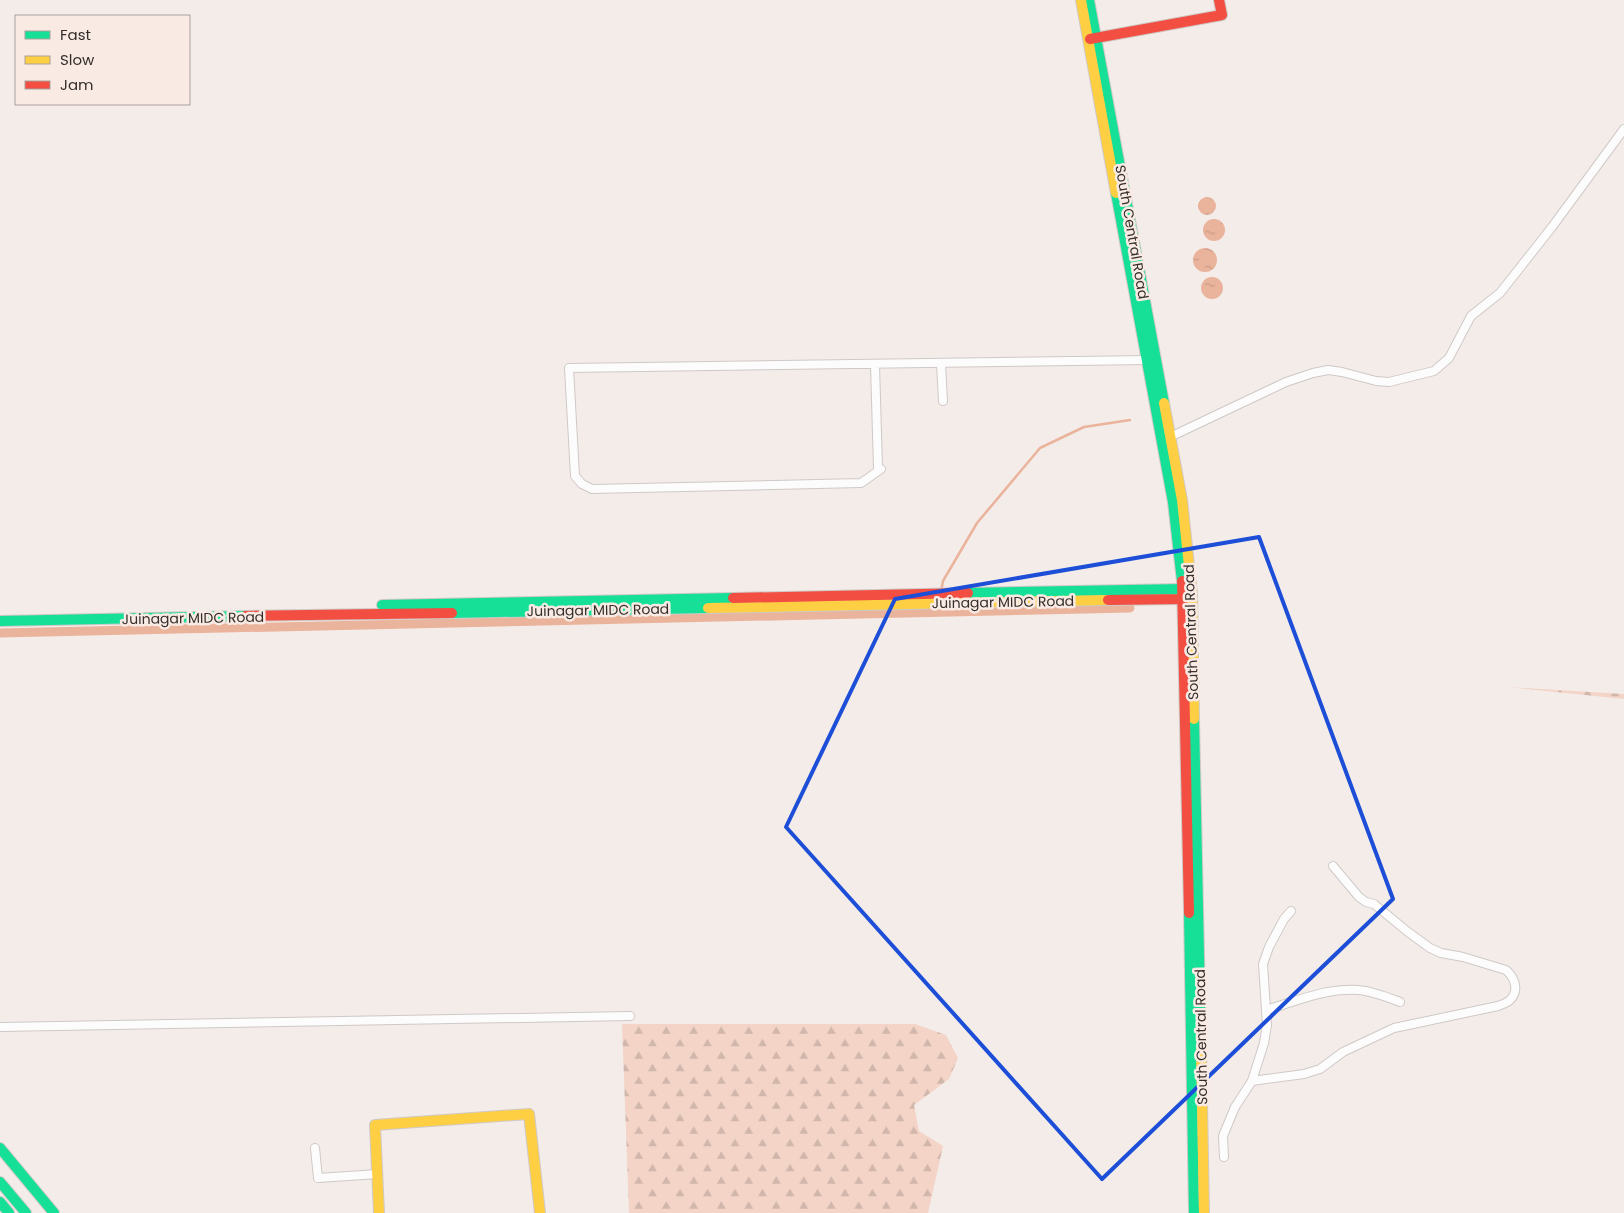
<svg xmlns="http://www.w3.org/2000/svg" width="1624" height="1213" font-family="Poppins,sans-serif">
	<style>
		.forest { fill: url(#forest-firs) }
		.water { fill: url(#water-ripples) }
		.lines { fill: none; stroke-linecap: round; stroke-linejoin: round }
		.stream { stroke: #eab39b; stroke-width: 2.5 }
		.canal { stroke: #eab39b; stroke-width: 9 }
		.street-casing { stroke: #cfc9c6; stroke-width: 10 }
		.fast-casing { stroke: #cfc9c6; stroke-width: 12 }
		.slow-casing { stroke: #cfc9c6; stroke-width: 12 }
		.jam-casing { stroke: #cfc9c6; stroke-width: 12 }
		.street { stroke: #fdfcfc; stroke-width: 8 }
		.fast { stroke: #16e098; stroke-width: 10 }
		.slow { stroke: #ffcf43; stroke-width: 10 }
		.jam { stroke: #f24e42; stroke-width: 10 }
		.marked { fill: none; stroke: #1d4ed8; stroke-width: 4; stroke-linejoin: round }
		.labels { text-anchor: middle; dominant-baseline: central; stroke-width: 5; stroke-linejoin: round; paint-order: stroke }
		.street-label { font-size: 14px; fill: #342f2c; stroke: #f9eae4 }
	</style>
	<defs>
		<pattern id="forest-firs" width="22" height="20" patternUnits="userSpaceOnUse" patternTransform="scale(1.25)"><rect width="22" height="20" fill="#f3d4c7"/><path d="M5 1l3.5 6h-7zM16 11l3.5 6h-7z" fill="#d1b6ab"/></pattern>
		<pattern id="water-ripples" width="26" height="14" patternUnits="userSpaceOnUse" patternTransform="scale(1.25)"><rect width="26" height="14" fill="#eab39b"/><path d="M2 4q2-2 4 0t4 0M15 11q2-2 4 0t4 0" fill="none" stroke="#c99a86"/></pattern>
	</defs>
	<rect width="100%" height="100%" fill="#f4ece9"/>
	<g class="forest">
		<polygon points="1506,687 1624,694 1624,699"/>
		<polygon points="622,1024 915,1024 946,1035 958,1058 949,1079 914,1105 919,1131 943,1146 928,1213 629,1213"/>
	</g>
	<g class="water">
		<circle cx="1207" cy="206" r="9"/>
		<circle cx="1214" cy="230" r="11"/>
		<circle cx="1205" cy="260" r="12"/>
		<circle cx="1212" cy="288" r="11"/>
	</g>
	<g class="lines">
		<g class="stream">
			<polyline points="941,592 943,581 977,523 1040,448 1084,427 1130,420"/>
			<polyline points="937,613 938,607"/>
		</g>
		<polyline class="canal" points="0,633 1130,608"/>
		<g class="street-casing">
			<g id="street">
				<polyline points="941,364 943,401"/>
				<polyline points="875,365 878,468 881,469 861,483 592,489 582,484 575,476 569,368 1150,360"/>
				<polyline points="1166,438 1170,437 1286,382 1313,373 1328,370 1342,372 1376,381 1389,382 1434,371 1449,358 1471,316 1500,293 1552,227 1624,129"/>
				<path d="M1266 1010C1297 1001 1325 988 1358 990 1372 991 1387 997 1400 1002"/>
				<polyline points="0,1027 630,1016"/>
				<path d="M1252 1081 1304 1074 1320 1069 1343 1052 1394 1028 1498 1006C1501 1005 1506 1003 1509 1001 1520 991 1515 978 1506 970L1463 957 1441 953 1430 948 1408 932 1374 904 1366 902 1359 897 1333 866"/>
				<polyline points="315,1148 318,1178 378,1174"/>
				<polyline points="1224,1157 1223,1136 1235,1107 1252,1081 1264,1043 1267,1025 1263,964 1269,947 1284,919 1291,911"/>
			</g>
		</g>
		<g class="fast-casing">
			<g id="fast">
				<polyline points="1089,0 1164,403"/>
				<polyline points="1116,193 1173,502 1182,581"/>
				<polyline points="968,593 1183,589 1189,592"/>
				<polyline points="382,605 733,598"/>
				<polyline points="452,613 708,608"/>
				<polyline points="0,621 245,616"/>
				<polyline points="1194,719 1201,1048"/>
				<polyline points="1189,913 1194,1213"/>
				<polyline points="0,1148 54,1213"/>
				<polyline points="0,1182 26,1213"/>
				<polyline points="0,1202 9,1213"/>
			</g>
		</g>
		<g class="slow-casing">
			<g id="slow">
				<polyline points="1081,0 1116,193"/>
				<polyline points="1164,403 1182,500 1192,594 1194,719"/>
				<polyline points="708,608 1108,600"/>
				<polyline points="1201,1048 1204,1213"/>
				<polyline points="379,1213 375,1125 529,1114 540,1213"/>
			</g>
		</g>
		<g class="jam-casing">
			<g id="jam">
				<polyline points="1090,39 1222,15 1219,0"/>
				<polyline points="1182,581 1189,913"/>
				<polyline points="733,598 968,593"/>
				<polyline points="1108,600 1183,599 1188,596"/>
				<polyline points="245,616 452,613"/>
			</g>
		</g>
		<use href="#street" class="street"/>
		<use href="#fast" class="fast"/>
		<use href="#slow" class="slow"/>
		<use href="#jam" class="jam"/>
	</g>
	<path class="marked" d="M1259 537 1393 899 1102 1179 786 827 895 599Z"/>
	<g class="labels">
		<g class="street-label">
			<text transform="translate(1132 232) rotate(80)">South Central Road</text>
			<text transform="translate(1003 602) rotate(-1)">Juinagar MIDC Road</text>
			<text transform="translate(598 610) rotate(-1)">Juinagar MIDC Road</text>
			<text transform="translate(193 618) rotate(-1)">Juinagar MIDC Road</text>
			<text transform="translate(1191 632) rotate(-92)">South Central Road</text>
			<text transform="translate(1201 1037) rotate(-91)">South Central Road</text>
		</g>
	</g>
	<rect x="15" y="15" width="175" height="90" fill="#f9eae4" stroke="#aa9f9a"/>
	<rect x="25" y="31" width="25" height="8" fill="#16e098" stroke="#aa9f9a"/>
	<text x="60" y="40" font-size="15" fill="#342f2c">Fast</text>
	<rect x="25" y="56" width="25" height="8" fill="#ffcf43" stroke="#aa9f9a"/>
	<text x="60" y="65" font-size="15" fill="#342f2c">Slow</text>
	<rect x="25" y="81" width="25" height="8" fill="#f24e42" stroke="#aa9f9a"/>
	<text x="60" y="90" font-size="15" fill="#342f2c">Jam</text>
</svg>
